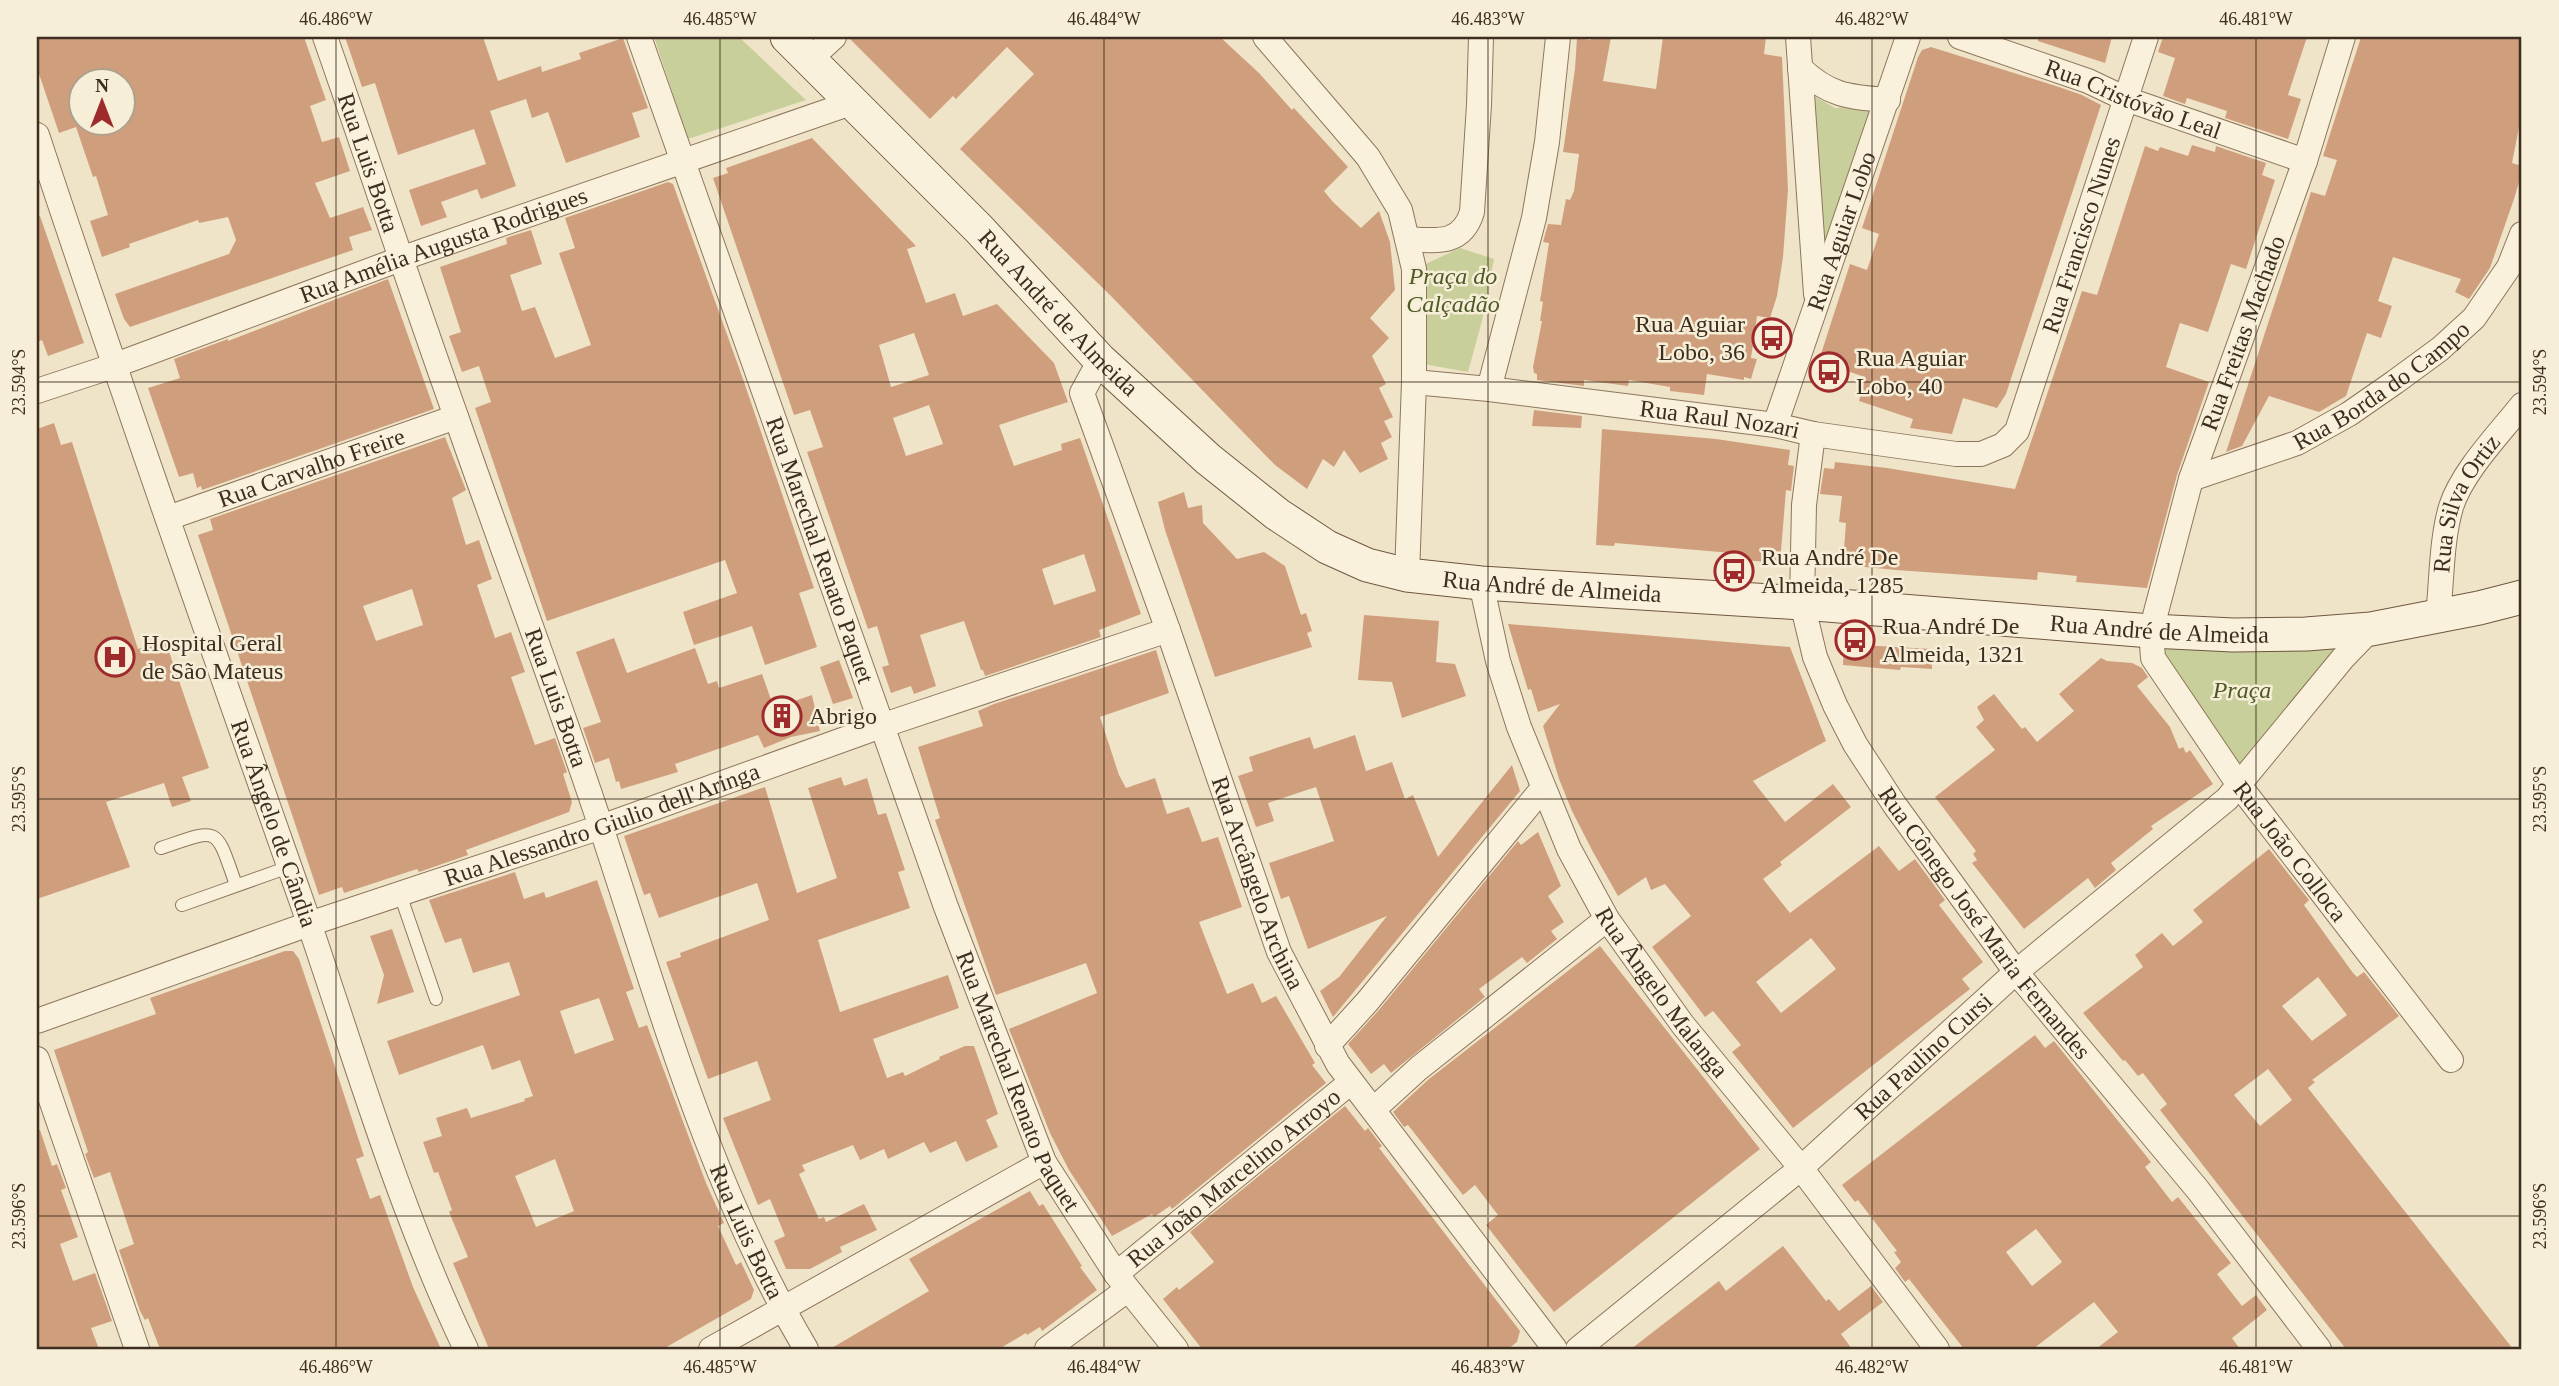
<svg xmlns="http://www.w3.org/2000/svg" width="2559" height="1386" font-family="Georgia,serif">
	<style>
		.green { fill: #c9cf9b }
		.building { fill: #cf9f7d; fill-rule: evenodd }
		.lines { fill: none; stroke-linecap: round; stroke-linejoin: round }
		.lane-casing { stroke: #8d765c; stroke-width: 14 }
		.street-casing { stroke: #8d765c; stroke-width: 26 }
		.secondary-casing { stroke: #6f573f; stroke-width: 35 }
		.lane { stroke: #faf1dc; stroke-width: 12 }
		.street { stroke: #faf1dc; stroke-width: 24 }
		.secondary { stroke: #faf1dc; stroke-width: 33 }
		.ticks { fill: none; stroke: #3d2e20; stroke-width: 2; stroke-opacity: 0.45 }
		.labels { text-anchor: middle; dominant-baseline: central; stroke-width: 5; stroke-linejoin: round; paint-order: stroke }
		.street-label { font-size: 24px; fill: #3d2e20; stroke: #f7eed8 }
		.park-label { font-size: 24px; font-style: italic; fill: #4d5a26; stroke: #f7eed8 }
		.poi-label { font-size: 24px; fill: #3d2e20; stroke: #f7eed8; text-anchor: start }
		.neatline { fill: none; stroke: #3d2e20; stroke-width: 2.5 }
		.ticks-label { font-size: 18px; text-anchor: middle; fill: #3d2e20 }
	</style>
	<rect width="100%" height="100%" fill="#f0e4c8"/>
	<g class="green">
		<polygon points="654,37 739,37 806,100 688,139"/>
		<polygon points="1809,93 1835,108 1873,104 1821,258"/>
		<polygon points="1460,248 1494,259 1482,321 1468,372 1418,363 1419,267"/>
		<polygon points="2340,642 2310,687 2238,767 2185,691 2160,647"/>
	</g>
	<g class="building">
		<path d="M37 37H304L326 100 310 106 322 142 339 137 350 171 315 183 330 218 363 207 372 230 349 237 353 250 130 327 124 319 115 294 229 254 236 240 228 217 199 223 198 220 129 244 130 247 102 257 90 221 108 215 96 176 93 177 76 127 59 133 37 68ZM80 80H122V122H80Z"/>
		<polygon points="345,37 483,37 498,81 541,66 542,72 581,59 579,53 623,38 648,108 632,113 640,137 566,163 548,112 532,118 526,99 490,111 516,186 481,199 477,189 441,202 447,217 421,226 409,190 486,164 474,129 398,155 375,83 362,87"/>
		<polygon points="848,37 1220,37 1259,73 1292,110 1294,108 1348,167 1324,191 1333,202 1361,228 1379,211 1390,242 1395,290 1370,318 1389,338 1372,356 1386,384 1379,388 1393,417 1384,421 1392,437 1381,443 1388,459 1360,473 1344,450 1334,467 1323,459 1307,489 1275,465 1111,296 960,149 1034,74 1007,47 956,99 953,96 930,119"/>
		<polygon points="1591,37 1611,37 1603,81 1656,89 1663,37 1766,37 1764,54 1782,57 1788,190 1783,257 1777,296 1770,318 1757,316 1751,358 1757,359 1751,379 1744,377 1744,380 1707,374 1704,395 1670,391 1670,387 1629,380 1628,386 1584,380 1584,386 1537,380 1537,374 1534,373 1533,367 1542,321 1540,321 1543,302 1540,301 1549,243 1543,242 1548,224 1561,225 1566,199 1570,200 1574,191 1579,154 1563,152 1575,69 1577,38 1591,40"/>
		<polygon points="2038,37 2112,37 2105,63 2038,41"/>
		<polygon points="2163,37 2307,37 2288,95 2301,99 2288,139 2225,118 2227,111 2187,98 2185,104 2163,96 2175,58 2158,52"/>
		<polygon points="2361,37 2522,37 2522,112 2512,163 2522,166 2522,172 2514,199 2490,268 2469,299 2455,292 2461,279 2393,257 2378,301 2392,306 2381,338 2367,333 2346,396 2319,412 2269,396 2242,446 2226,452 2311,192 2325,196 2337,160 2323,156"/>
		<polygon points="1931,47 2059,87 2082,95 2101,105 2006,394 1997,408 1963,398 1952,434 1910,428 1913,419 1859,401 1865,377 1835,367 1836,362 1820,357 1850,264 1867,270 1879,234 1862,228 1918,57 1922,50"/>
		<path d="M812 138 916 246 907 249 926 303 955 293 963 316 997 304 1054 363 1068 402 999 425 1014 466 1062 450 1061 444 1080 438 1141 614 1099 630 1101 637 985 676 983 670H981L964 621 920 635 936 686 914 694 911 686 891 693 882 667 889 665 877 626 868 629 807 452 823 447 810 410 794 415 713 178 728 173 726 168ZM914 333 929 375 891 387 879 345ZM929 405 943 444 906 456 893 418ZM1084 554 1096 591 1054 605 1042 569Z"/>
		<polygon points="2192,145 2215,152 2216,146 2266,163 2262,175 2275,180 2246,269 2231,264 2208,332 2180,323 2166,367 2209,382 2177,475 2147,588 2076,582 2077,576 2038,572 2037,580 1896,570 1855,566 1856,562 1843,561 1846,523 1839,522 1842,496 1820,494 1824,468 1834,469 1835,462 1887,468 2015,489 2082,291 2097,295 2145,146 2158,151 2160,147 2188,156"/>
		<polygon points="668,182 673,184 743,379 814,588 799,593 817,647 765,665 752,626 694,645 683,612 737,593 725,560 547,621 475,408 491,402 479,366 462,372 449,336 461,332 440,267 507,244 506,238 531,230 542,264 510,275 522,311 535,307 555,358 591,345 559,253 575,248 565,218"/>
		<polygon points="37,216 40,216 84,343 48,356 42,340 37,342"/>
		<polygon points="388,279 434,409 202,490 201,486 197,488 193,473 179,477 148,388 180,378 174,359 228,339 228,341"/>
		<polygon points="1534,410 1582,416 1581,428 1532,426"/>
		<polygon points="54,423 61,445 72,442 138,649 165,640 209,768 182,777 191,801 172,807 164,783 106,802 130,867 37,899 37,429"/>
		<polygon points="1602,429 1716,439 1790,450 1788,465 1794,466 1791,491 1786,490 1780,563 1743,560 1743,554 1615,543 1614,546 1596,545"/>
		<path d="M445 437 466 490 452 498 466 545 479 540 492 579 477 585 495 638 511 632 525 672 511 677 535 745 555 738 567 772 563 774 572 802 569 812 466 850 468 855 419 872 417 869 344 893 342 887 319 895 198 535 213 530 210 519ZM412 589 423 625 376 641 363 606Z"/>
		<polygon points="1184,492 1188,508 1202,505 1203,523 1237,559 1264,552 1285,566 1301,615 1306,613 1312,631 1307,633 1312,647 1215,677 1165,530 1158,502"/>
		<polygon points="1364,615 1439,621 1436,662 1455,664 1466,696 1402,718 1392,682 1358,680"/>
		<path d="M1508 624 1790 647 1826 741 1753 781 1785 822 1833 784 1851 807 1780 862 1782 865 1763 879 1790 913 1879 846 1899 871 1915 859 1945 900 1939 905 1983 962 1962 979 1970 989 1793 1128 1732 1052 1741 1045 1713 1011 1705 1017 1652 947 1691 916 1665 884 1651 890 1646 877 1618 896 1593 852 1572 811 1559 779 1543 726 1560 704 1538 712 1531 689 1528 690ZM1811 938 1836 969 1781 1013 1756 982Z"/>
		<polygon points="614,638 627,673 695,648 708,684 717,681 719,688 762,674 774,708 812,695 820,731 791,737 764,748 758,735 675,764 678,772 621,789 619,781 616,782 609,758 595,763 583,728 601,722 576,652"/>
		<polygon points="1844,644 1932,649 1932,669 1901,667 1900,670 1843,665"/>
		<polygon points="1156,650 1169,693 1100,717 1119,775 1126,788 1155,778 1167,814 1189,807 1202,842 1218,837 1242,907 1199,922 1227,994 1253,983 1262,1003 1276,996 1315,1063 1312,1065 1326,1083 1172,1209 1170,1206 1154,1217 1152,1214 1112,1236 1069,1170 1050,1133 1009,1029 1097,993 1086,963 996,995 935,820 940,818 918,747 983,726 978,711 994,704"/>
		<polygon points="2101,658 2107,661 2132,663 2142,668 2148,677 2137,686 2170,727 2179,749 2183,747 2186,753 2190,750 2213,784 2151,826 2153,829 2111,863 2116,870 2095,888 2088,878 2024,929 1972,863 1977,860 1973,854 1976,851 1935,797 1995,750 1976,727 1984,720 1977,707 1994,694 2022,729 2025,727 2037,742 2074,711 2059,694"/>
		<polygon points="839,660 853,698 833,704 820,667"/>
		<polygon points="1355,735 1366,771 1392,762 1405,799 1413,795 1438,857 1512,765 1520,791 1333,1017 1320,991 1339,977 1387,916 1308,949 1289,896 1281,899 1269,863 1334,841 1316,787 1268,803 1274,821 1256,827 1238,776 1253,771 1249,757 1310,737 1314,749"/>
		<polygon points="841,777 844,786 867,778 878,815 886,813 905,870 898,872 910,908 818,940 840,1012 948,975 959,1008 873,1039 887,1078 903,1072 905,1076 940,1059 939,1057 965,1046 974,1046 998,1114 986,1120 998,1147 966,1162 956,1141 930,1153 924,1142 888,1159 884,1149 860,1160 853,1145 802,1165 805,1171 799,1174 819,1219 824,1217 826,1222 864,1204 877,1230 840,1247 842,1252 810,1269 786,1269 774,1241 785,1236 770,1199 758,1205 723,1118 771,1100 757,1061 708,1079 666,962 681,957 680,953 769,920 757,883 659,918 650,893 644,895 624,836 765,787 797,893 837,878 808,788"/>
		<polygon points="1538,832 1561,886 1548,896 1564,922 1551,931 1557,939 1527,963 1522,957 1479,989 1485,997 1391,1073 1384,1064 1371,1074 1348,1044 1378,1011 1518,841 1521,845"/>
		<path d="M2269 849 2309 900 2304 905 2353 973 2357 977 2364 972 2399 1016 2312 1080 2315 1082 2308 1088 2513 1349H2346L2160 1110 2167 1104 2143 1073 2138 1076 2125 1060 2123 1061 2083 1013 2143 967 2135 955 2162 933 2173 946 2203 922 2193 910ZM2318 977 2347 1015 2312 1041 2282 1006ZM2268 1069 2292 1100 2260 1126 2234 1095Z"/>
		<path d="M515 872 524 899 544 892 546 898 597 880 634 989 626 992 639 1028 647 1025 706 1183 724 1223 718 1226 736 1265 741 1262 754 1290 751 1299 663 1349H489L453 1263 468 1257 449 1212 452 1210 438 1172 434 1173 423 1142 442 1136 436 1118 467 1108 471 1118 525 1101 524 1099 533 1096 520 1060 492 1070 483 1045 399 1075 387 1041 520 995 509 962 473 973 461 938 445 943 429 900ZM599 998 614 1040 575 1054 560 1011ZM555 1159 574 1211 536 1227 515 1176Z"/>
		<polygon points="392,929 414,992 377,1004 384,975 370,936"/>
		<polygon points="1600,946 1760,1149 1554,1312 1486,1225 1498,1215 1475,1185 1463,1195 1408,1125 1404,1127 1393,1112 1429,1079"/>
		<polygon points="285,951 293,951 299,959 320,1021 364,1156 356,1159 370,1199 380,1195 413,1287 441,1349 160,1349 148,1318 145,1320 140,1311 119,1250 134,1244 110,1172 94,1178 85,1154 88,1152 54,1050 156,1014 150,998"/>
		<path d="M2035 1035 2045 1048 2054 1041 2151 1162 2145 1167 2172 1202 2178 1197 2231 1263 2217 1274 2242 1306 2256 1295 2267 1310 2232 1338 2240 1349H2096L2118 1332 2094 1302 2033 1349H1964L1909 1279 1905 1282 1895 1268 1901 1262 1894 1252 1897 1251 1858 1200 1855 1202 1842 1185ZM2036 1229 2062 1262 2032 1286 2006 1252Z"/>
		<polygon points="1345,1106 1365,1131 1368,1128 1382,1146 1379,1148 1520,1331 1517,1342 1508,1349 1202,1349 1163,1299 1177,1287 1179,1290 1214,1262 1190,1232"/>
		<polygon points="37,1130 40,1130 52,1166 57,1164 66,1188 61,1190 78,1237 60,1244 73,1281 95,1273 112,1321 91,1328 99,1349 37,1349"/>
		<polygon points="1030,1191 1039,1206 1043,1204 1082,1266 1080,1267 1097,1290 1042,1331 1040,1327 1027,1335 1026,1333 999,1349 830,1349 929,1291 909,1259"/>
		<polygon points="1783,1246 1826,1301 1829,1299 1839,1311 1871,1286 1883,1302 1841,1334 1852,1349 1631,1349 1719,1281 1726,1291"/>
	</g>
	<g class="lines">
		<g class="lane-casing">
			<g id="lane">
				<path d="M161 848C220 828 215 825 236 885"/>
				<polyline points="400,894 436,999"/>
				<polyline points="182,905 289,867"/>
			</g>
		</g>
		<g class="street-casing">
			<g id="street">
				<path id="s1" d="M325 37C370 165 412 294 458 422 505 557 556 691 601 827 660 1005 710 1187 806 1349"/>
				<path id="s2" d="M639 37 946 907 1044 1162 1116 1274 1176 1349"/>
				<polyline points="1265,37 1368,157 1400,210 1414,269 1414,382 1407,575"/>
				<polyline points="1798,37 1816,294"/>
				<path id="s3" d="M1960 37 2088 81 2126 99 2305 161"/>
				<path id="s4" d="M2343 37 2305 161 2191 479 2151 631 2153 658 2239 785 2451 1060"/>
				<polyline points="809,60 834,37"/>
				<path d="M1800 68C1829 96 1849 97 1888 100"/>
				<path id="s5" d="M37 135C121 389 210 641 299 894 352 1046 396 1203 466 1349"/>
				<path d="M1408 239C1437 241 1462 245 1472 212L1479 105 1481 37"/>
				<path id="s6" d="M1100 360 1082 393 1168 630 1279 952 1338 1064 1555 1349"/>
				<path id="s7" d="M1414 382 1489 389 1775 425 1813 434 1956 454H1981L2003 445 2017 431 2146 37"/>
				<polyline points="1489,389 1534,218 1547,142 1558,37"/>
				<path id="s8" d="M37 391 113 366 403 258 854 102"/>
				<path id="s9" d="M1775 425 1908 37"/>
				<path id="s10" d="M1813 434 1804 505 1802 603 1815 657 1835 705 1855 744 1894 804 2016 972 2198 1190 2319 1349"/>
				<path id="s11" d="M2191 479 2297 443 2349 414 2395 382 2440 349 2474 318 2509 267 2522 234"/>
				<path id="s12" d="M168 518 456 417"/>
				<path id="s13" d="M1481 583 1498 661 1519 727 1569 849 1607 919 1683 1025 1801 1168 1937 1349"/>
				<path id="s14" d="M2438 615C2442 581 2441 541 2451 507 2462 472 2499 434 2522 405"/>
				<path id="s15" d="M37 1021 309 924 601 827 881 726 1168 630"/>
				<polyline points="1327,1046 1367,1002 1543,788"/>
				<polyline points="37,1059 137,1349"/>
				<polyline points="1374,1109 1419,1068 1607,919"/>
				<path id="s16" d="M1116 1274 1351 1082"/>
				<polyline points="711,1349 1044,1162"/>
				<polyline points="1047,1349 1127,1290"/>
				<path id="s17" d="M1578 1349 1801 1168 2016 972 2227 799 2343 658 2371 629"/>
			</g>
		</g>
		<g class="secondary-casing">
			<g id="secondary">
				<path id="s18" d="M787 37 979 229 1100 360 1208 459 1277 514 1327 547 1367 565 1407 575 1481 583 1802 603 2151 631 2233 635 2306 634 2371 629 2479 608 2522 597"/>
			</g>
		</g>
		<use href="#lane" class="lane"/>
		<use href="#street" class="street"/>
		<use href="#secondary" class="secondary"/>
	</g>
	<path class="ticks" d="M336 37V1349M720 37V1349M1104 37V1349M1488 37V1349M1872 37V1349M2256 37V1349M37 382H2522M37 799H2522M37 1216H2522"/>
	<defs>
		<g id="bus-ring" transform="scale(2.0125)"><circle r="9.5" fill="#f7eed8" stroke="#9e2a2b" stroke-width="1.5"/><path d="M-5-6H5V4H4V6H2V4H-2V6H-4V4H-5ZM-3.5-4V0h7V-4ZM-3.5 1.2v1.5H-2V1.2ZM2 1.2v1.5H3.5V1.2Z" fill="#9e2a2b"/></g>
		<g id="hospital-ring" transform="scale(2.0125)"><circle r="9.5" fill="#f7eed8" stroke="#9e2a2b" stroke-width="1.5"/><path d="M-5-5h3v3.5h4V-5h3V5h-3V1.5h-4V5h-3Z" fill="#9e2a2b"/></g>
		<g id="building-ring" transform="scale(2.0125)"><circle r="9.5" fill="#f7eed8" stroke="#9e2a2b" stroke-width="1.5"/><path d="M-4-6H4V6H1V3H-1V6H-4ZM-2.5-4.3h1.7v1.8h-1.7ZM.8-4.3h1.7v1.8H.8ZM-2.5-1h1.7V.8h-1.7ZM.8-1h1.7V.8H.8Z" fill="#9e2a2b"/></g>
	</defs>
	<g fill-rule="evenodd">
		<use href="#bus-ring" x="1772" y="338"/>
		<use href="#bus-ring" x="1829" y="372"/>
		<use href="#bus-ring" x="1734" y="571"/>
		<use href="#bus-ring" x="1855" y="640"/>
		<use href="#hospital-ring" x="115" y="657"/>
		<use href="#building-ring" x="782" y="716"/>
	</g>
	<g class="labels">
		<g class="street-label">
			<text stroke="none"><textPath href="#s3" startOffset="184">Rua Cristóvão Leal</textPath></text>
			<text stroke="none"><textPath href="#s1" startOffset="133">Rua Luis Botta</textPath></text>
			<text stroke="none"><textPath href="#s9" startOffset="205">Rua Aguiar Lobo</textPath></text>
			<text stroke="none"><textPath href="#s7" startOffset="822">Rua Francisco Nunes</textPath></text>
			<text stroke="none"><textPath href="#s8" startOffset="432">Rua Amélia Augusta Rodrigues</textPath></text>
			<text stroke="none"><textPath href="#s18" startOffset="387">Rua André de Almeida</textPath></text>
			<text transform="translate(2243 333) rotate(-70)">Rua Freitas Machado</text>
			<text stroke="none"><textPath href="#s11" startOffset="214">Rua Borda do Campo</textPath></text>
			<text stroke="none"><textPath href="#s7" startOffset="308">Rua Raul Nozari</textPath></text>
			<text stroke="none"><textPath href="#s12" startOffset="152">Rua Carvalho Freire</textPath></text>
			<text stroke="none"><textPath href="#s14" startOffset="117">Rua Silva Ortiz</textPath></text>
			<text stroke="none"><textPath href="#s2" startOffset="544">Rua Marechal Renato Paquet</textPath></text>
			<text stroke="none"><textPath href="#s18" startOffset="975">Rua André de Almeida</textPath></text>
			<text stroke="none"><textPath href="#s18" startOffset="1584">Rua André de Almeida</textPath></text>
			<text stroke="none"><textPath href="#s1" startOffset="700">Rua Luis Botta</textPath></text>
			<text stroke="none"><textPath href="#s5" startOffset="728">Rua Ângelo de Cândia</textPath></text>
			<text stroke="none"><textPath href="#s15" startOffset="598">Rua Alessandro Giulio dell'Aringa</textPath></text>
			<text stroke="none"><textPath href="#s4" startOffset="889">Rua João Colloca</textPath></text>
			<text stroke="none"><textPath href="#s6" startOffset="558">Rua Arcângelo Archina</textPath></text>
			<text stroke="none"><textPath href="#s10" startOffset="542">Rua Cônego José Maria Fernandes</textPath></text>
			<text stroke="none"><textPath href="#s13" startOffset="452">Rua Ângelo Malanga</textPath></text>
			<text stroke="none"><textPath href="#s17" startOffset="453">Rua Paulino Cursi</textPath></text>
			<text stroke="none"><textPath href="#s2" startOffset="1111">Rua Marechal Renato Paquet</textPath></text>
			<text stroke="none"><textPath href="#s16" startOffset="152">Rua João Marcelino Arroyo</textPath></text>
			<text stroke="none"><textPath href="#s1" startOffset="1267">Rua Luis Botta</textPath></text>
		</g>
		<g class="park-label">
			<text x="1453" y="276">Praça do<tspan x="1453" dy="28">Calçadão</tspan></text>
			<text x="2242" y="690">Praça</text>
		</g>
		<g class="poi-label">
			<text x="1745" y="324" text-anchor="end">Rua Aguiar<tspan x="1745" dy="28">Lobo, 36</tspan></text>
			<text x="1856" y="358">Rua Aguiar<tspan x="1856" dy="28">Lobo, 40</tspan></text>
			<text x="1761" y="557">Rua André De<tspan x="1761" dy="28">Almeida, 1285</tspan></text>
			<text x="1882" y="626">Rua André De<tspan x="1882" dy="28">Almeida, 1321</tspan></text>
			<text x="142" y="643">Hospital Geral<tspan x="142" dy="28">de São Mateus</tspan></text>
			<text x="809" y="716">Abrigo</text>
		</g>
	</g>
	<rect width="2559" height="1386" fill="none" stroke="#f7eed8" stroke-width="77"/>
	<g transform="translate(102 102)"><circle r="33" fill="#f7eed8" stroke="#ada18e" stroke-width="2"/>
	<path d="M0-5L12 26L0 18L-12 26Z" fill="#9e2a2b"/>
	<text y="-10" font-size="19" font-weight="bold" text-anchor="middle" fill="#3d2e20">N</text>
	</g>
	<rect x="38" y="38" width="2482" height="1310" class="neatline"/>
	<g class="ticks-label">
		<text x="336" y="25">46.486°W</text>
		<text x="720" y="25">46.485°W</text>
		<text x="1104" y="25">46.484°W</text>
		<text x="1488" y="25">46.483°W</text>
		<text x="1872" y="25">46.482°W</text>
		<text x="2256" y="25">46.481°W</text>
		<text transform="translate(19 382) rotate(-90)" y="6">23.594°S</text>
		<text transform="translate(2540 382) rotate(-90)" y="6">23.594°S</text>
		<text transform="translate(19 799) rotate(-90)" y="6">23.595°S</text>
		<text transform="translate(2540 799) rotate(-90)" y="6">23.595°S</text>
		<text transform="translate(19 1216) rotate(-90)" y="6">23.596°S</text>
		<text transform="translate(2540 1216) rotate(-90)" y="6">23.596°S</text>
		<text x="336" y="1373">46.486°W</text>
		<text x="720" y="1373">46.485°W</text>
		<text x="1104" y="1373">46.484°W</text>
		<text x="1488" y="1373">46.483°W</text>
		<text x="1872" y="1373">46.482°W</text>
		<text x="2256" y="1373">46.481°W</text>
	</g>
</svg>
